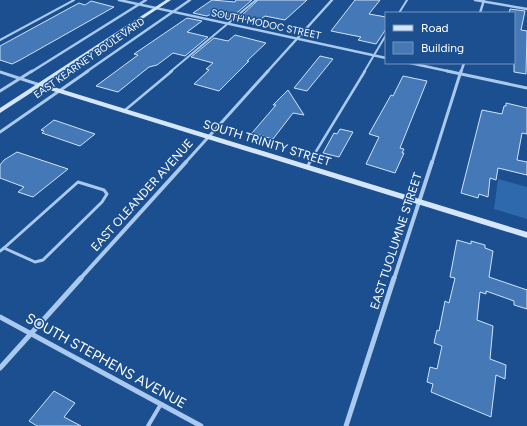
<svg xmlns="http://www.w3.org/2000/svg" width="527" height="426" font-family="Figtree,sans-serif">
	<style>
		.green { fill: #2e69ad }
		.building { fill: #4478b7; stroke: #cfe3fa }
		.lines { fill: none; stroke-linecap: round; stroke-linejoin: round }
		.lane-far3 { stroke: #a9c9ee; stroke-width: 2 }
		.lane-far2 { stroke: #a9c9ee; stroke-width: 2.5 }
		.lane-far1 { stroke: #a9c9ee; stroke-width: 3 }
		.lane { stroke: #a9c9ee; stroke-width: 4 }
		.street-far3 { stroke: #a9c9ee; stroke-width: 2.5 }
		.street-far2 { stroke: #a9c9ee; stroke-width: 3 }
		.street-far1 { stroke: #a9c9ee; stroke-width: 4 }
		.street { stroke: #a9c9ee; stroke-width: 5 }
		.secondary { fill: #d6e6fa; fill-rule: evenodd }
		.labels { text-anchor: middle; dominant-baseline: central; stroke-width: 3; stroke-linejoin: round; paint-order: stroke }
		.far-street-label { font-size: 10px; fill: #fff; stroke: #1b4f8f }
		.street-label { font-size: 12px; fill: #fff; stroke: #1b4f8f }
		.near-street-label { font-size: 14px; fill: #fff; stroke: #1b4f8f }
	</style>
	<rect width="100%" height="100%" fill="#1b4f8f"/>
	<polygon class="green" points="498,179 527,187 527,219 494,209"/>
	<g class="building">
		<polygon points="212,0 235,2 236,0 252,0 232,17 213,13 207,16 193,13"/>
		<polygon points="258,0 307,0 285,20 265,16 257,22 239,18"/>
		<polygon points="355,0 380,0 369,14 386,17 386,29 376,44 358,40 361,37 331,31"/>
		<polygon points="91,1 114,7 20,60 12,64 0,60 0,46 79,3 85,5"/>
		<polygon points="510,9 525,11 521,30 527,31 526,74 514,72 514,13 509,13"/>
		<polygon points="187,18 202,21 187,32 208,37 185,56 173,53 157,65 149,67 118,92 96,86 138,55 134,54"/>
		<polygon points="235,35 266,43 247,61 249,61 219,91 194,84 209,70 206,69 213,63 191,57 214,38 228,41"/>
		<polygon points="320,56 333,59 307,91 294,88"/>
		<polygon points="403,76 427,81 400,148 404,149 402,153 404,153 395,173 366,164 379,137 369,134 391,95 393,96"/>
		<polygon points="288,90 304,115 293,113 273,139 252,133 276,105 273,105"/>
		<polygon points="506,103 527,108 527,134 522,133 517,160 527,162 527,175 498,168 496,180 490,178 488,197 479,194 478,198 461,193 482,110 502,114 504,106 506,106"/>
		<polygon points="54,120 95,134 80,146 42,133 44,131 41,130"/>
		<polygon points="340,129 353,132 339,157 323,153 334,133 337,134"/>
		<polygon points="17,152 68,169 33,197 18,192 24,187 0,178 0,165 4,160"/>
		<polygon points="457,240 471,244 471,241 485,245 485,248 493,251 489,277 527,290 527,309 514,305 514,301 486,291 486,294 480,292 477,320 493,326 490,359 506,365 505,379 496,375 491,417 431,392 433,384 427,382 430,367 437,369 442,346 434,343 437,330 439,331 445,301 449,303 455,278 450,277"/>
		<polygon points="54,391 75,403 64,417 81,426 37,426 29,421"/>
	</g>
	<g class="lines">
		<g class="lane-far3">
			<polyline points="399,13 407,0"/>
			<polyline points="0,40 74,0"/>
			<polyline points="170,72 256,0"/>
			<polyline points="364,72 386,35"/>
		</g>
		<g class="lane-far2">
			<polyline points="124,111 172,71"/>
			<polyline points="309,163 365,71"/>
		</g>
		<g class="lane-far1">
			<polyline points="307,167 310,162"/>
			<polygon points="78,182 104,190 107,194 102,202 43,260 35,262 4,248"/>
			<polyline points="0,251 4,248"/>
		</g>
		<polyline class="lane" points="148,426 161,404"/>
		<g class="street-far3">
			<polyline points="119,0 386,58"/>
			<polyline points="475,0 527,9"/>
			<polyline points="480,13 484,0"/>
			<polyline points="410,63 452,72"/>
			<polyline points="31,72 146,0"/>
			<polyline points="86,72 190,0"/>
			<polyline points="267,72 332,0"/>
			<polyline points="461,72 464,63"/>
		</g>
		<g class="street-far2">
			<polyline points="447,71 527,88"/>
			<polyline points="0,72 40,85"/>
			<polyline points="0,91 32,71"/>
			<polyline points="0,132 88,71"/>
			<polyline points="185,163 268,71"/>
			<polyline points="432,163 461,71"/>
		</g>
		<g class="street-far1">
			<polyline points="80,279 186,162"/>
			<polyline points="394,279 432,162"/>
		</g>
		<g class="street">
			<polyline points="0,317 201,426"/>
			<polyline points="0,368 81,278"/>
			<polyline points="346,426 394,278"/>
		</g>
		<polygon class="secondary" points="166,0 171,0 44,84 527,232 527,238 40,87 0,113 0,108"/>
	</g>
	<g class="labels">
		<g class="far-street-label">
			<text transform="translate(266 24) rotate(12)">SOUTH MODOC STREET</text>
			<text transform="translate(89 58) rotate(-35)">EAST KEARNEY BOULEVARD</text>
		</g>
		<g class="street-label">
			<text transform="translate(267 143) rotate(17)">SOUTH TRINITY STREET</text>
			<text transform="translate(142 195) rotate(-48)">EAST OLEANDER AVENUE</text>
			<text transform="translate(396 241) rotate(-72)">EAST TUOLUMNE STREET</text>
		</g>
		<g class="near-street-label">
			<text transform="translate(106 361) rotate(29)">SOUTH STEPHENS AVENUE</text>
		</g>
	</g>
	<rect x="385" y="12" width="130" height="52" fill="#1b4f8f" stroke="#7695bc"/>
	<rect x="393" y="25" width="20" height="6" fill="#d6e6fa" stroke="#7695bc"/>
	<text x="421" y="32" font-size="12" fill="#ffffff">Road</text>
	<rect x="393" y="42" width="20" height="12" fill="#4478b7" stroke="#7695bc"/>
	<text x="421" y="52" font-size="12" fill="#ffffff">Building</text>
</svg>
